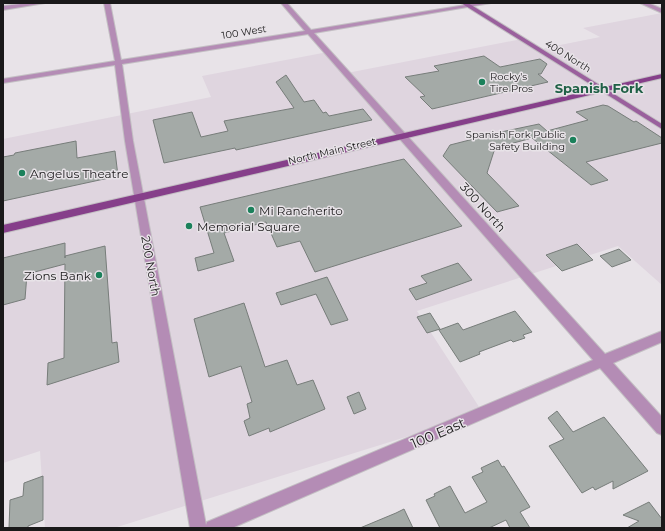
<svg xmlns="http://www.w3.org/2000/svg" width="665" height="531" font-family="Montserrat,sans-serif">
	<style>
		.built { fill: #dfd5df }
		.building { fill: #a4aaa7; stroke: #777d7a }
		.lines { fill: none; stroke-linecap: round; stroke-linejoin: round }
		.minor-casing { stroke: #c3bfc3; stroke-width: 2 }
		.secondary-casing { stroke: #c3bfc3; stroke-width: 2 }
		.primary-casing { stroke: #c3bfc3; stroke-width: 2 }
		.minor { fill: #b48cb5; fill-rule: evenodd }
		.secondary { fill: #9a609d; fill-rule: evenodd }
		.primary { fill: #863f8a; fill-rule: evenodd }
		.poi-dot { fill: #1b815b; stroke: #e8e3e8; stroke-width: 1.5 }
		.labels { text-anchor: middle; dominant-baseline: central; stroke-width: 3; stroke-linejoin: round; paint-order: stroke }
		.far-street-label { font-size: 10px; fill: #1a191a; stroke: #e8e3e8 }
		.far-poi-label { font-size: 10px; fill: #1a191a; stroke: #e8e3e8; text-anchor: start }
		.poi-label { font-size: 12px; fill: #1a191a; stroke: #e8e3e8; text-anchor: start }
		.street-label { font-size: 12px; fill: #1a191a; stroke: #e8e3e8 }
		.far-district-label { font-size: 13px; font-weight: bold; fill: #1f6046; stroke: #e8e3e8 }
		.near-street-label { font-size: 14px; fill: #1a191a; stroke: #e8e3e8 }
	</style>
	<rect width="100%" height="100%" fill="#e8e3e8"/>
	<polygon class="built" points="662,13 662,285 618,246 417,311 483,413 114,528 45,528 40,451 3,463 3,139 211,97 202,76 328,52 347,73 522,39 541,51 545,48 600,37 583,28"/>
	<g class="building">
		<polygon points="484,56 500,67 540,59 547,64 541,74 538,74 548,82 432,109 420,97 425,96 405,77 439,71 434,66"/>
		<polygon points="286,75 304,102 314,100 323,113 326,112 329,116 363,109 372,120 236,150 235,148 164,163 153,120 192,112 201,137 228,131 224,121 294,108 276,82"/>
		<polygon points="603,105 608,106 634,122 636,121 662,138 662,143 586,162 608,180 591,185 532,138 495,148 487,173 519,206 497,212 443,156 450,145 501,132 539,124 547,131 588,120 576,112"/>
		<polygon points="76,141 77,158 115,151 118,176 3,201 3,157 14,155 15,153"/>
		<polygon points="404,159 462,226 315,272 300,241 277,247 266,222 224,233 234,261 198,271 195,258 214,253 200,207"/>
		<polygon points="65,243 65,258 65,256 105,246 112,343 117,342 119,362 47,385 48,363 64,358 65,264 27,274 25,299 3,305 3,258"/>
		<polygon points="577,244 593,260 562,271 546,255"/>
		<polygon points="619,249 631,260 612,267 600,256"/>
		<polygon points="458,263 472,280 416,300 409,289 427,283 421,276"/>
		<polygon points="327,277 348,320 331,325 316,294 281,305 276,293"/>
		<polygon points="244,303 265,367 287,360 297,385 313,380 325,409 270,432 269,428 249,436 244,421 250,418 247,404 252,402 241,366 209,377 194,319"/>
		<polygon points="515,311 532,332 523,335 525,338 513,342 511,340 479,352 480,354 460,362 439,330 458,323 463,330"/>
		<polygon points="430,313 440,329 427,333 417,317"/>
		<polygon points="359,392 366,409 354,414 347,397"/>
		<polygon points="557,411 573,432 604,417 648,471 613,489 613,481 595,490 593,487 582,493 549,446 564,439 548,418"/>
		<polygon points="498,460 502,467 504,466 530,507 520,512 530,528 510,528 506,520 489,528 440,528 426,500 435,496 434,494 450,486 465,513 487,502 472,477 483,472 481,468"/>
		<polygon points="43,476 43,520 28,526 28,528 9,528 10,500 23,496 24,483"/>
		<polygon points="649,502 662,519 662,528 627,528 639,521 623,515"/>
		<polygon points="404,509 413,528 360,528 396,513"/>
	</g>
	<g class="lines">
		<g class="minor-casing">
			<g id="minor">
				<polygon points="29,3 45,3 3,10 3,6"/>
				<path d="M104 3H110L121 60 305 31 281 3H287L311 30 478 3H491L314 33 605 354 662 331V342L613 363 662 417V435L657 433 600 368 232 528H190L125 141 115 65 3 83V79L115 61ZM308 34 593 360 207 522 206 525 133 141 122 64Z"/>
				<polygon points="640,3 648,3 662,9 662,13"/>
			</g>
		</g>
		<g class="secondary-casing">
			<polygon id="secondary" points="461,3 468,3 662,124 662,129"/>
		</g>
		<g class="primary-casing">
			<polygon id="primary" points="662,74 662,78 3,233 3,225"/>
		</g>
		<use href="#minor" class="minor"/>
		<use href="#secondary" class="secondary"/>
		<use href="#primary" class="primary"/>
	</g>
	<g class="poi-dot">
		<circle cx="482" cy="82" r="4"/>
		<circle cx="573" cy="140" r="4"/>
		<circle cx="22" cy="173" r="4"/>
		<circle cx="251" cy="210" r="4"/>
		<circle cx="189" cy="226" r="4"/>
		<circle cx="99" cy="275" r="4"/>
	</g>
	<g class="labels">
		<g class="far-street-label">
			<text transform="translate(244 32) rotate(-9)">100 West</text>
			<text transform="translate(568 56) rotate(32)">400 North</text>
			<text transform="translate(332 151) rotate(-13)">North Main Street</text>
		</g>
		<g class="far-poi-label">
			<text x="490" y="76">Rocky's<tspan x="490" dy="12">Tire Pros</tspan></text>
			<text x="565" y="134" text-anchor="end">Spanish Fork Public<tspan x="565" dy="12">Safety Building</tspan></text>
		</g>
		<g class="poi-label">
			<text x="30" y="173">Angelus Theatre</text>
			<text x="259" y="210">Mi Rancherito</text>
			<text x="197" y="226">Memorial Square</text>
			<text x="91" y="275" text-anchor="end">Zions Bank</text>
		</g>
		<g class="street-label">
			<text transform="translate(483 207) rotate(48)">300 North</text>
			<text transform="translate(151 266) rotate(80)">200 North</text>
		</g>
		<g class="far-district-label">
			<text x="599" y="88">Spanish Fork</text>
		</g>
		<g class="near-street-label">
			<text transform="translate(438 433) rotate(-23)">100 East</text>
		</g>
	</g>
	<rect width="665" height="531" fill="none" stroke="#1a191a" stroke-width="8"/>
</svg>
